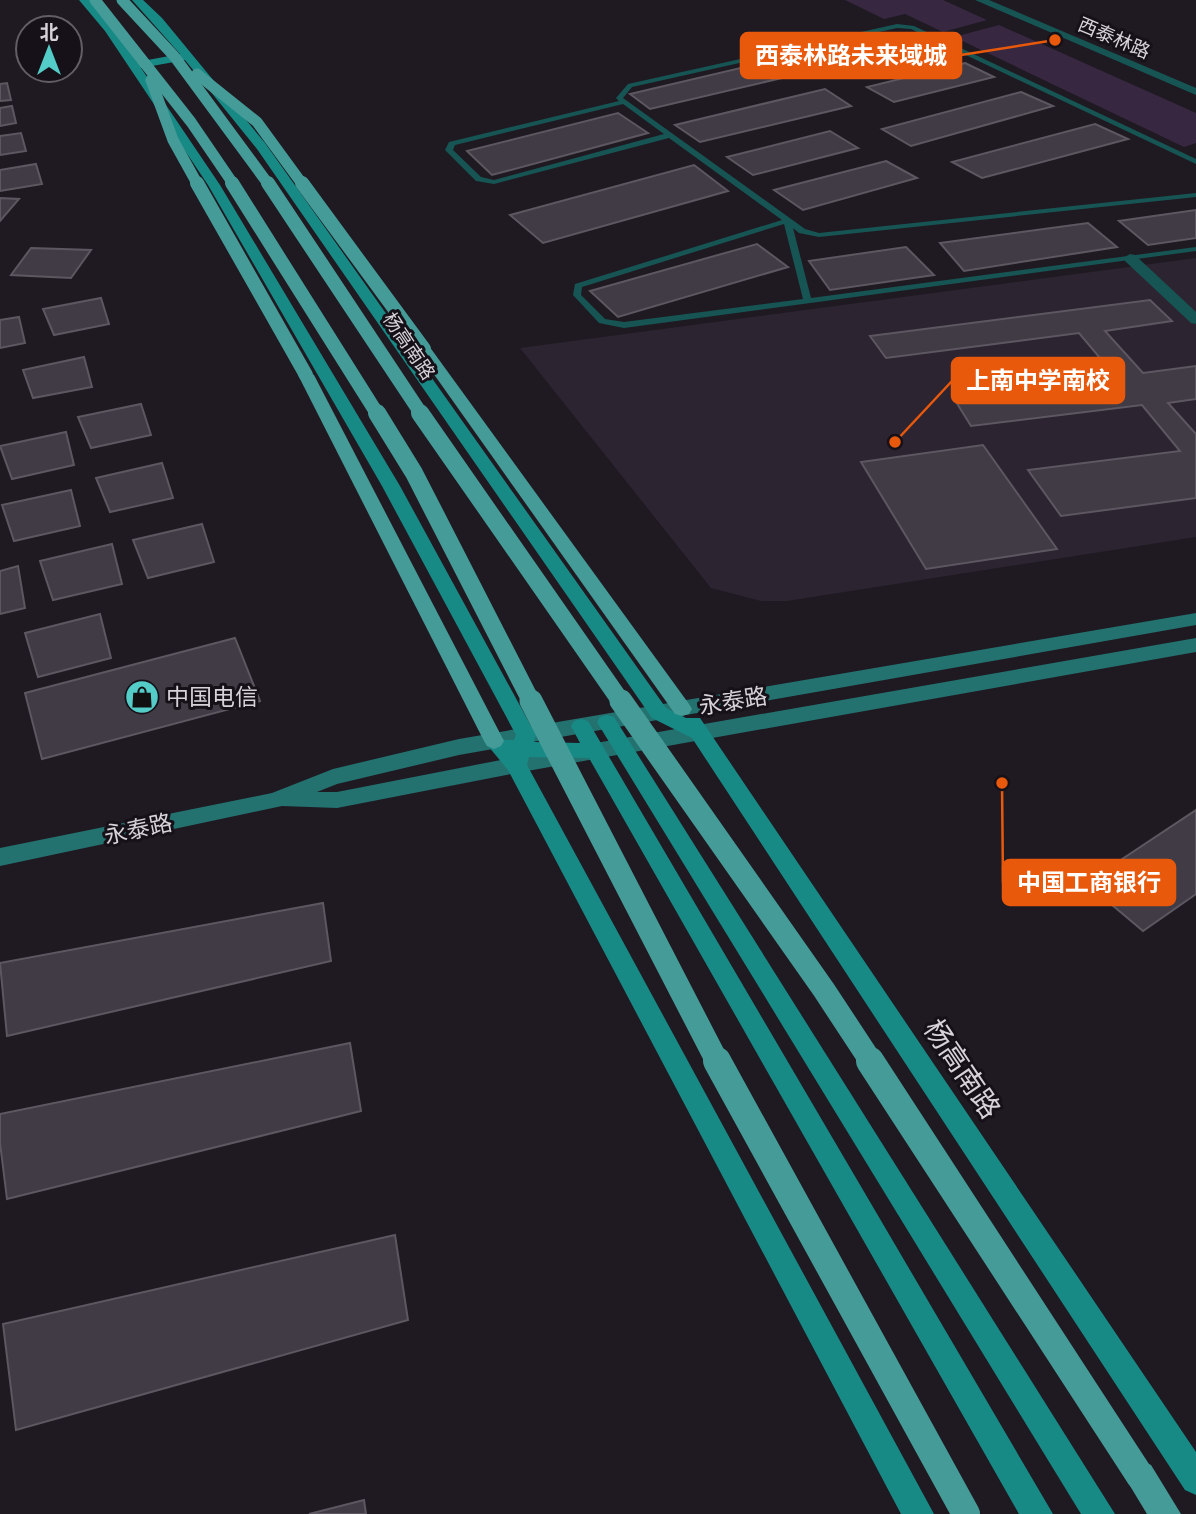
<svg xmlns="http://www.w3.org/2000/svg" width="1196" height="1514" font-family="Poppins,'Noto Sans SC',sans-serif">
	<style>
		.built { fill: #2c2431 }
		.green { fill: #372740 }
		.building { fill: #403b44; stroke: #5c5760; stroke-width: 2 }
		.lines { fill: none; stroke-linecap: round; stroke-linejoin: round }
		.lane { fill: #165553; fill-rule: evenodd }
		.street { fill: #165553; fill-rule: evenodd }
		.secondary { fill: #23726f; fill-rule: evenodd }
		.primary { fill: #188a86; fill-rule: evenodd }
		.highway { fill: #459b97; fill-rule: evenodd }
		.highway-bridge-far4 { stroke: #459b97; stroke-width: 11 }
		.highway-bridge-far3 { stroke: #459b97; stroke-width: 14 }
		.highway-bridge-far2 { stroke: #459b97; stroke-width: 18 }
		.highway-bridge-far1 { stroke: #459b97; stroke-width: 23 }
		.highway-bridge { stroke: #459b97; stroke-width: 28 }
		.labels { text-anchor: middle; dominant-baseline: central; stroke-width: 6; stroke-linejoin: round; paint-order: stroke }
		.far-street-label { font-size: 19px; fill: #d6d2d8; stroke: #161118 }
		.poi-label { font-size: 23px; fill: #d6d2d8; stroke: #161118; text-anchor: start }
		.street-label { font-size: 23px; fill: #d6d2d8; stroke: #161118 }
		.near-street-label { font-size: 28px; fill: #d6d2d8; stroke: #161118 }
		.leader { fill: none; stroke: #e8590c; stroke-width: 2.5 }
		.callout-dot { fill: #e8590c; stroke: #161118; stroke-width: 2.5 }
		.callout { fill: #e8590c; stroke: #e8590c; stroke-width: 2.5 }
		.callout-label { font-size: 24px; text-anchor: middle; font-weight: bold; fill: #fff }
	</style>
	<rect width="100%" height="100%" fill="#1f1a22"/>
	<polygon class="built" points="1196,258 1196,537 787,601 761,601 711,588 520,348"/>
	<g class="green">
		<polygon points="845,0 943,0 987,20 943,32 905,14 884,19"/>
		<polygon points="999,25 1196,113 1196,143 1184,147 954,37"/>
	</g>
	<g class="building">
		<polygon points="779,59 803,73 650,109 630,94"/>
		<polygon points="965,63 994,77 894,102 867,87"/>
		<polygon points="7,83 11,100 0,101 0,84"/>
		<polygon points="825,89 851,106 700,142 675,125"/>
		<polygon points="1021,92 1053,106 911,146 882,129"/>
		<polygon points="12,106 16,123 0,126 0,108"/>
		<polygon points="618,113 648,133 492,175 467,151"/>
		<polygon points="1095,124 1128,139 982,178 952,162"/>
		<polygon points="830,131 858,148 753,175 727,157"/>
		<polygon points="21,133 26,151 0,155 0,136"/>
		<polygon points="886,161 917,178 803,210 774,190"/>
		<polygon points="36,164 42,184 0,191 0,170"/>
		<polygon points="694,165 728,191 543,243 510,215"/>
		<polygon points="0,198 19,199 0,221"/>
		<polygon points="1196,210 1196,238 1148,245 1119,221"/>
		<polygon points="1088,223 1117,247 964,271 940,243"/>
		<polygon points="757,244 788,267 618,317 590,291"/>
		<polygon points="906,247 934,275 830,290 809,261"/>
		<polygon points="31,248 91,250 71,278 11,275"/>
		<polygon points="101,298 109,324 54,335 43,309"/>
		<polygon points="1150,300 1172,321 1105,331 1143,373 1196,366 1196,399 1168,403 1196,434 1196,498 1061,516 1028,470 1180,451 1142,405 971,426 953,397 1116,377 1079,333 886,358 870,336"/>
		<polygon points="19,317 25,343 0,348 0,320"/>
		<polygon points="84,357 92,387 33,398 23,370"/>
		<polygon points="141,404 151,435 91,448 78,417"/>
		<polygon points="66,432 74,465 12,479 0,446"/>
		<polygon points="983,445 1057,549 926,569 861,462"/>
		<polygon points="162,463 173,498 110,512 96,478"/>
		<polygon points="71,490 80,526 14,541 2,505"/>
		<polygon points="202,524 214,562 148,578 133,540"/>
		<polygon points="112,544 122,584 53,600 40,561"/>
		<polygon points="18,566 25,608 0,614 0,571"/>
		<polygon points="100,614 111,658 38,677 25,633"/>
		<polygon points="235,638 260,701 42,759 25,693"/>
		<polygon points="1196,810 1196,894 1143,931 1086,883"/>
		<polygon points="323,903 331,961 7,1036 0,963"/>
		<polygon points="350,1043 361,1111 7,1199 0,1143 0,1114"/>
		<polygon points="395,1235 408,1320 16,1430 3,1324"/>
		<polygon points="364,1500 366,1514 309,1514"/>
	</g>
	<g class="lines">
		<path class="lane" d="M897 24 914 26 1196 159V164L911 29 897 28 632 87 623 98 805 229 819 233 1196 193V197L819 237 799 233 793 228 811 298 1196 247V251L624 328 599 323 573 295 575 284 782 220 669 138 494 184 476 181 445 150 449 142 619 101 616 98 628 84ZM623 104 664 134 494 180 481 177 453 150 455 145ZM784 224 803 299 624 322 605 319 581 295 582 287Z"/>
		<g class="street">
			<polygon points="975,0 989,0 1196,88 1196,95"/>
			<polygon points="1130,254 1135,255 1196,312 1196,324 1191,323 1125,261 1123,258"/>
		</g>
		<polygon class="secondary" points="1196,613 1196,625 459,755 337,784 317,792 337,792 516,757 1196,638 1196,652 516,773 337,808 282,806 0,866 0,848 272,793 333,769 459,739"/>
		<g class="primary">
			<polygon points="79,0 90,0 113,27 137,62 180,54 132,0 143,0 162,18 265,143 666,708 686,718 700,718 1196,1452 1196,1495 1185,1490 692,738 652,718 257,149 185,60 141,68 220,185 400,486 536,735 534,742 580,743 571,726 574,721 581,719 588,721 1053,1514 1019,1514 589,758 529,757 527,765 934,1514 901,1514 508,770 484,741 487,736 494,733 505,740 514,740 516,735 382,486 208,185 105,31"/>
			<polygon points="607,715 614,717 1115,1514 1081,1514 600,727 597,722 600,717"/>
		</g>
		<g class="highway">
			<polygon points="424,344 429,346 689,704 692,709 689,714 682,716 675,714 416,349"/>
			<polygon points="306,370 314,375 504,741 501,746 494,749 487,746 484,741 298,375"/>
			<polygon points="1140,1460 1151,1465 1181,1514 1147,1514 1124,1476 1129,1465"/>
		</g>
		<g class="highway-bridge-far4">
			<polyline points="95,0 191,122 234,185"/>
			<polyline points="122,0 174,56 269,185"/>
			<polyline points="197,74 257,122 303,185"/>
			<polyline points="151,80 173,140 198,185"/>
		</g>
		<g class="highway-bridge-far3">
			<polyline points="197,183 306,375"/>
			<polyline points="232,183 378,415"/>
			<polyline points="268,183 422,415"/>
			<polyline points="302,183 424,349"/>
		</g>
		<g class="highway-bridge-far2">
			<polyline points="377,413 414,473 532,703"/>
			<polyline points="420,413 622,703"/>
		</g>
		<g class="highway-bridge-far1">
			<polyline points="531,701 718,1063"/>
			<polyline points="621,701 824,990 872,1063"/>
		</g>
		<g class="highway-bridge">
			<polyline points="717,1061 966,1514"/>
			<polyline points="870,1061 1140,1476"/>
		</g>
	</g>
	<defs>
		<g id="shop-disc" transform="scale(1.75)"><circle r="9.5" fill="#54cdc8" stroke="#161118"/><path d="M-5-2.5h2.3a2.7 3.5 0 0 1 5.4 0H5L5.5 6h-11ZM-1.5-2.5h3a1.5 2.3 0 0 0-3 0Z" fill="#111"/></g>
	</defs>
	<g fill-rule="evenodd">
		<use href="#shop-disc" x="142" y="697"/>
	</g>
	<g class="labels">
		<g class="far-street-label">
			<text transform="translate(1114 38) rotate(23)">西泰林路</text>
			<text transform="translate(409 346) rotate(56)">杨高南路</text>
		</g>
		<g class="poi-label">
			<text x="166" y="697">中国电信</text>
		</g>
		<g class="street-label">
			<text transform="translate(733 701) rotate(-9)">永泰路</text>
			<text transform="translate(138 829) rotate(-12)">永泰路</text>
		</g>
		<g class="near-street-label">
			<text transform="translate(962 1069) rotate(56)">杨高南路</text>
		</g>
	</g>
	<path class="leader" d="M1055 40L961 55M895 442L952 381M1002 783L1003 883"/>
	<g class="callout-dot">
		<circle cx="1055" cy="40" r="7"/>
		<circle cx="895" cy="442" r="7"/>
		<circle cx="1002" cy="783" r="7"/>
	</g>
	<g class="callout">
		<rect x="741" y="33" width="220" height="45" rx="7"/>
		<rect x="952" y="358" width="172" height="45" rx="7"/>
		<rect x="1003" y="860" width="172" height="45" rx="7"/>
	</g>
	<g class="callout-label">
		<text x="851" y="64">西泰林路未来域城</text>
		<text x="1038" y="389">上南中学南校</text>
		<text x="1089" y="891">中国工商银行</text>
	</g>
	<g transform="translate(49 49)"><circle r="33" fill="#161118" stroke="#635e65" stroke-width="2"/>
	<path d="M0-5L12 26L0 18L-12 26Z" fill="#54cdc8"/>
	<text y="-10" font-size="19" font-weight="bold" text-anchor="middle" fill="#d6d2d8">北</text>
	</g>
</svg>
